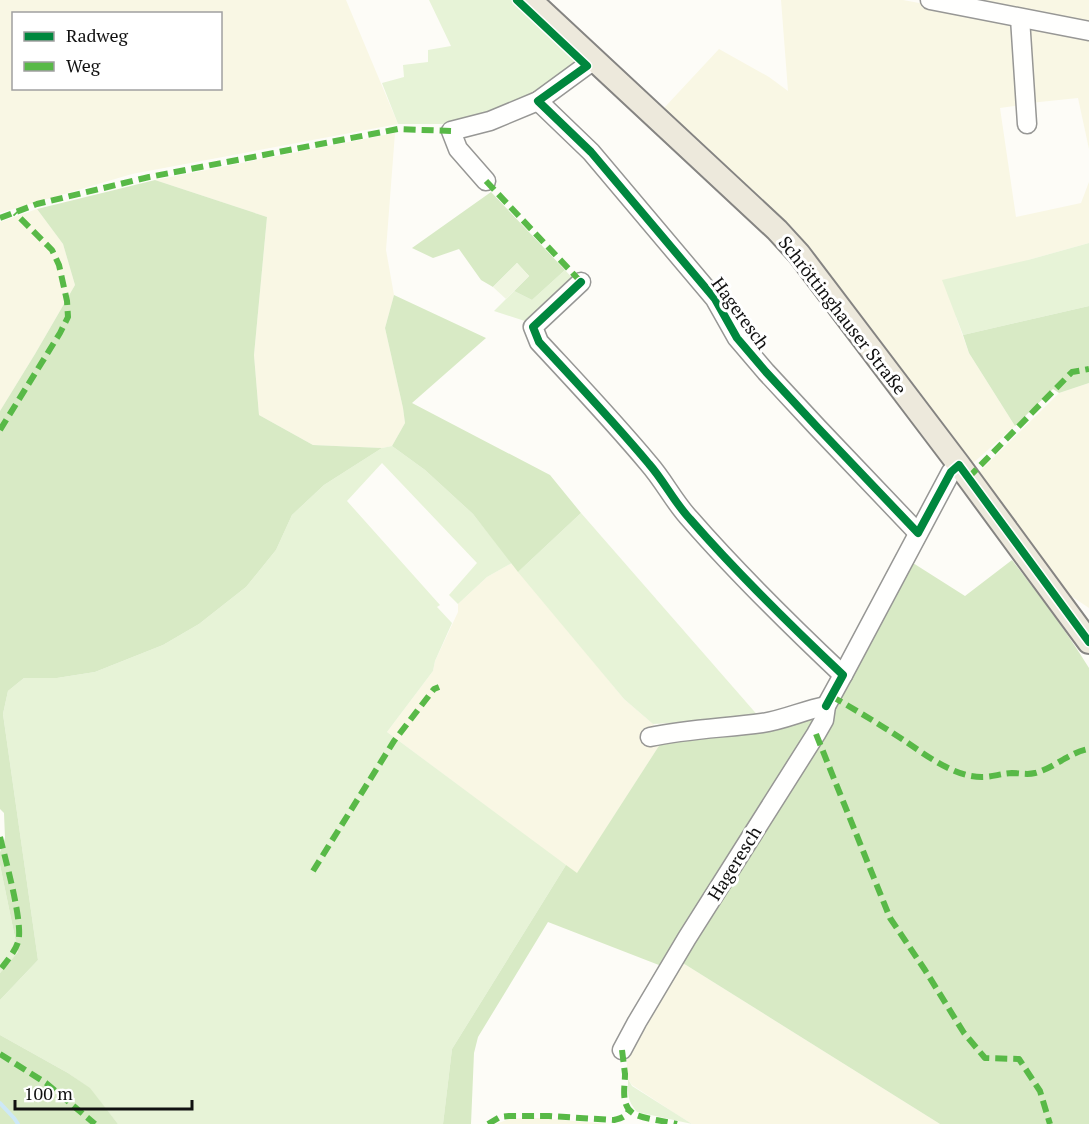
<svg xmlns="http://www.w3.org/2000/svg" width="1089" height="1124" font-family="'PT Serif',serif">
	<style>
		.farmland { fill: #f9f7e4; fill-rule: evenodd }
		.green { fill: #e7f3d7 }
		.forest { fill: #d8eac5 }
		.pitch { fill: #f0f6e1 }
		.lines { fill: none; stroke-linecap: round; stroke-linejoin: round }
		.stream { stroke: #cde8f7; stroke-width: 4 }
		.minor-casing { stroke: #979795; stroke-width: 21 }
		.major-casing { stroke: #858482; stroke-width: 26 }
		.minor { stroke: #fffffe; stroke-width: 18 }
		.major { stroke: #ede9dc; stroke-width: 22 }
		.quiet { stroke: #58b947; stroke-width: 6; stroke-dasharray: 12 6; stroke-linecap: butt }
		.cycleway-casing { stroke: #fff; stroke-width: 11 }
		.cycleway { stroke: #00873e; stroke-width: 8 }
		.labels { text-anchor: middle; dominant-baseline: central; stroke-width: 6; stroke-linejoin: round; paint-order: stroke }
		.street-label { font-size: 18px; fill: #111; stroke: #fff }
	</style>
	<rect width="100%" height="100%" fill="#fdfcf7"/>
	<g class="farmland">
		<path d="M0 0H346L398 124 132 174 0 213ZM14 14H220V88H14Z"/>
		<polygon points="781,0 903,0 1016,21 1021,105 1000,108 1016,217 1081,203 1089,182 1089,243 1028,260 956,317 969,353 1015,426 972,464 795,230 664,108 719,49 769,77 788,91"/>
		<polygon points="958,0 1089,0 1089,25"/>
		<polygon points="1025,24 1089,35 1089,149 1078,98 1030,103"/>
		<polygon points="395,133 386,250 394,295 385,328 403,408 405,423 392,446 382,448 313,445 259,415 254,355 267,217 155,180"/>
		<polygon points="37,209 63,244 75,285 35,354 0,411 0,222"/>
		<polygon points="1089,383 1089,608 1071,596 1060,585 979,472 1059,393"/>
		<polygon points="512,563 624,699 653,724 664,738 577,874 387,732 433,671 435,661 458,612 458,604 487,577"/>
		<polygon points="678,960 940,1124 692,1124 676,1114 632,1085 628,1079 626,1053"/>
		<polygon points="525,1118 539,1118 609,1124 496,1124 509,1119"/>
	</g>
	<g class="green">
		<polygon points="429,0 512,0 581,65 516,104 451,124 398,124 382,83 404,77 403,65 428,62 428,50 451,46"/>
		<polygon points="1089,243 1089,306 963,335 942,280 1028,260"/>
		<polygon points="565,270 576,282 531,323 494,311 514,291 532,300"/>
		<polygon points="392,446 425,470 473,514 512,563 487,577 458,604 449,595 477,563 382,463 347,501 440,605 437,607 452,623 435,661 433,671 387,732 566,865 452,1049 443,1124 118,1124 89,1088 68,1073 0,1035 0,1000 38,960 3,714 8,691 24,678 57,678 95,672 163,645 199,624 246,587 276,550 292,515 324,485 382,448"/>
		<polygon points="581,513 760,718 653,724 624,699 518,572"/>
		<polygon points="0,865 18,952 0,973"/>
		<path d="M628 1079 632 1086 692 1124 637 1112C627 1100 628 1094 628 1079Z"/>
	</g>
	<g class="forest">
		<polygon points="155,180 267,217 254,355 259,415 313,445 382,448 324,485 292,515 276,550 246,587 199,624 163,645 95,672 57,678 24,678 8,691 3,714 38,960 0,1000 0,973 18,952 0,865 0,852 5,838 4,813 0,809 0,411 35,354 75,285 63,244 37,209"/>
		<polygon points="491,192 565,270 532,300 514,291 529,276 517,263 493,287 481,280 459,249 433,258 412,248"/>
		<polygon points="394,295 486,338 412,403 550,475 581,513 518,572 473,514 425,470 392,446 405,423 403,408 385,328"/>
		<polygon points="1089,306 1089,383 1059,393 1053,389 1015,426 969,353 963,335"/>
		<path d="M1012 560C1039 595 1066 630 1089 668V1124H940L678 960 664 967 548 922 478 1037 474 1053 471 1124H443L452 1049 566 865 577 873 664 738 818 712 823 731 913 563 965 596Z"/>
		<polygon points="0,1035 68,1073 90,1088 118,1124 0,1124"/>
	</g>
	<polygon class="pitch" points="517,263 529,276 506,299 493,287"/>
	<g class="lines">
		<polyline class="stream" points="0,1103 14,1118 18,1124"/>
		<g class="minor-casing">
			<g id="minor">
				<polyline points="930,0 1089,31"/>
				<polyline points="1020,18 1027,124"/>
				<polyline points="538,101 591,152 715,299 737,338 766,372 818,428 918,533"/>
				<polyline points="486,181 458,149 451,131 490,121 538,101 594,60"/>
				<path d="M581 282 533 327 539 342C576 382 614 422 649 464 664 481 674 502 690 519 738 574 790 625 843 675L826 706 824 720 816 734 687 938 637 1022 622 1050"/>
				<polyline points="843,675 951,472 959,465"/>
				<path d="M650 737C687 729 725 728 762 723 784 720 804 710 826 706"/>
			</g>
		</g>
		<g class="major-casing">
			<polyline id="major" points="530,0 777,230 799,254 959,465 1089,642"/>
		</g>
		<use href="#minor" class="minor"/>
		<use href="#major" class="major"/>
		<g class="quiet">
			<polyline points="486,181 581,282"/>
			<polyline points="0,218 37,204 149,177 398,129 451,131"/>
			<polyline points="0,430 60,333 68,317 67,301 59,265 52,250 15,213"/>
			<polyline points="968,478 1072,372 1089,369"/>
			<path d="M831 696C856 710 879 724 902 739 923 753 946 771 971 776 989 779 996 774 1012 773 1020 773 1027 775 1035 773 1054 768 1070 752 1089 749"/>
			<polyline points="816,734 890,918 925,970 964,1033 985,1058 1019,1059 1040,1091 1050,1124"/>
			<path d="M0 837C5 858 24 925 18 942 15 952 6 962 0 970"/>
			<polyline points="313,871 394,741 434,689 439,687"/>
			<path d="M622 1050C623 1058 624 1066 625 1074 625 1088 620 1105 634 1114 645 1119 664 1121 677 1124"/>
			<polyline points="0,1054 46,1083 95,1124"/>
			<path d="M488 1124 500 1117 509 1116H549L614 1120C622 1118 626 1117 629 1110"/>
		</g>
		<g class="cycleway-casing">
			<g id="cycleway">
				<polyline points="517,0 587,66 538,101 591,152 715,299 737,338 766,372 818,428 918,533 951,472 959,465 1089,642"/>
				<path d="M581 282 533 327 539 342C576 382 614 422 649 464 664 481 674 502 690 519 738 574 790 625 843 675L826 706"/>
			</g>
		</g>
		<use href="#cycleway" class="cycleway"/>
	</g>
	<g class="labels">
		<g class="street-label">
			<text transform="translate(741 313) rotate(54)">Hageresch</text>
			<text transform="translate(843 315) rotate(52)">Schröttinghauser Straße</text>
			<text transform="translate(734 863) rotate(-58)">Hageresch</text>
		</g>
	</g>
	<rect x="12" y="12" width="210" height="78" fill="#ffffff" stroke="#a0a0a0" stroke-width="1.5"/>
	<rect x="24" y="32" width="30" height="9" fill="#00873e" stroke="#a0a0a0" stroke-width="1.5"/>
	<text x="66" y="42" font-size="18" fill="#111111">Radweg</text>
	<rect x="24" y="62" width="30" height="9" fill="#58b947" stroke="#a0a0a0" stroke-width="1.5"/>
	<text x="66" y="72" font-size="18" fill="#111111">Weg</text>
	<path d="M15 1100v9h177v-9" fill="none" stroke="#111111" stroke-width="3"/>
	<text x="24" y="1100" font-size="18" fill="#111111" stroke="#ffffff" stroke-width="4.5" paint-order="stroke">100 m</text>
</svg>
